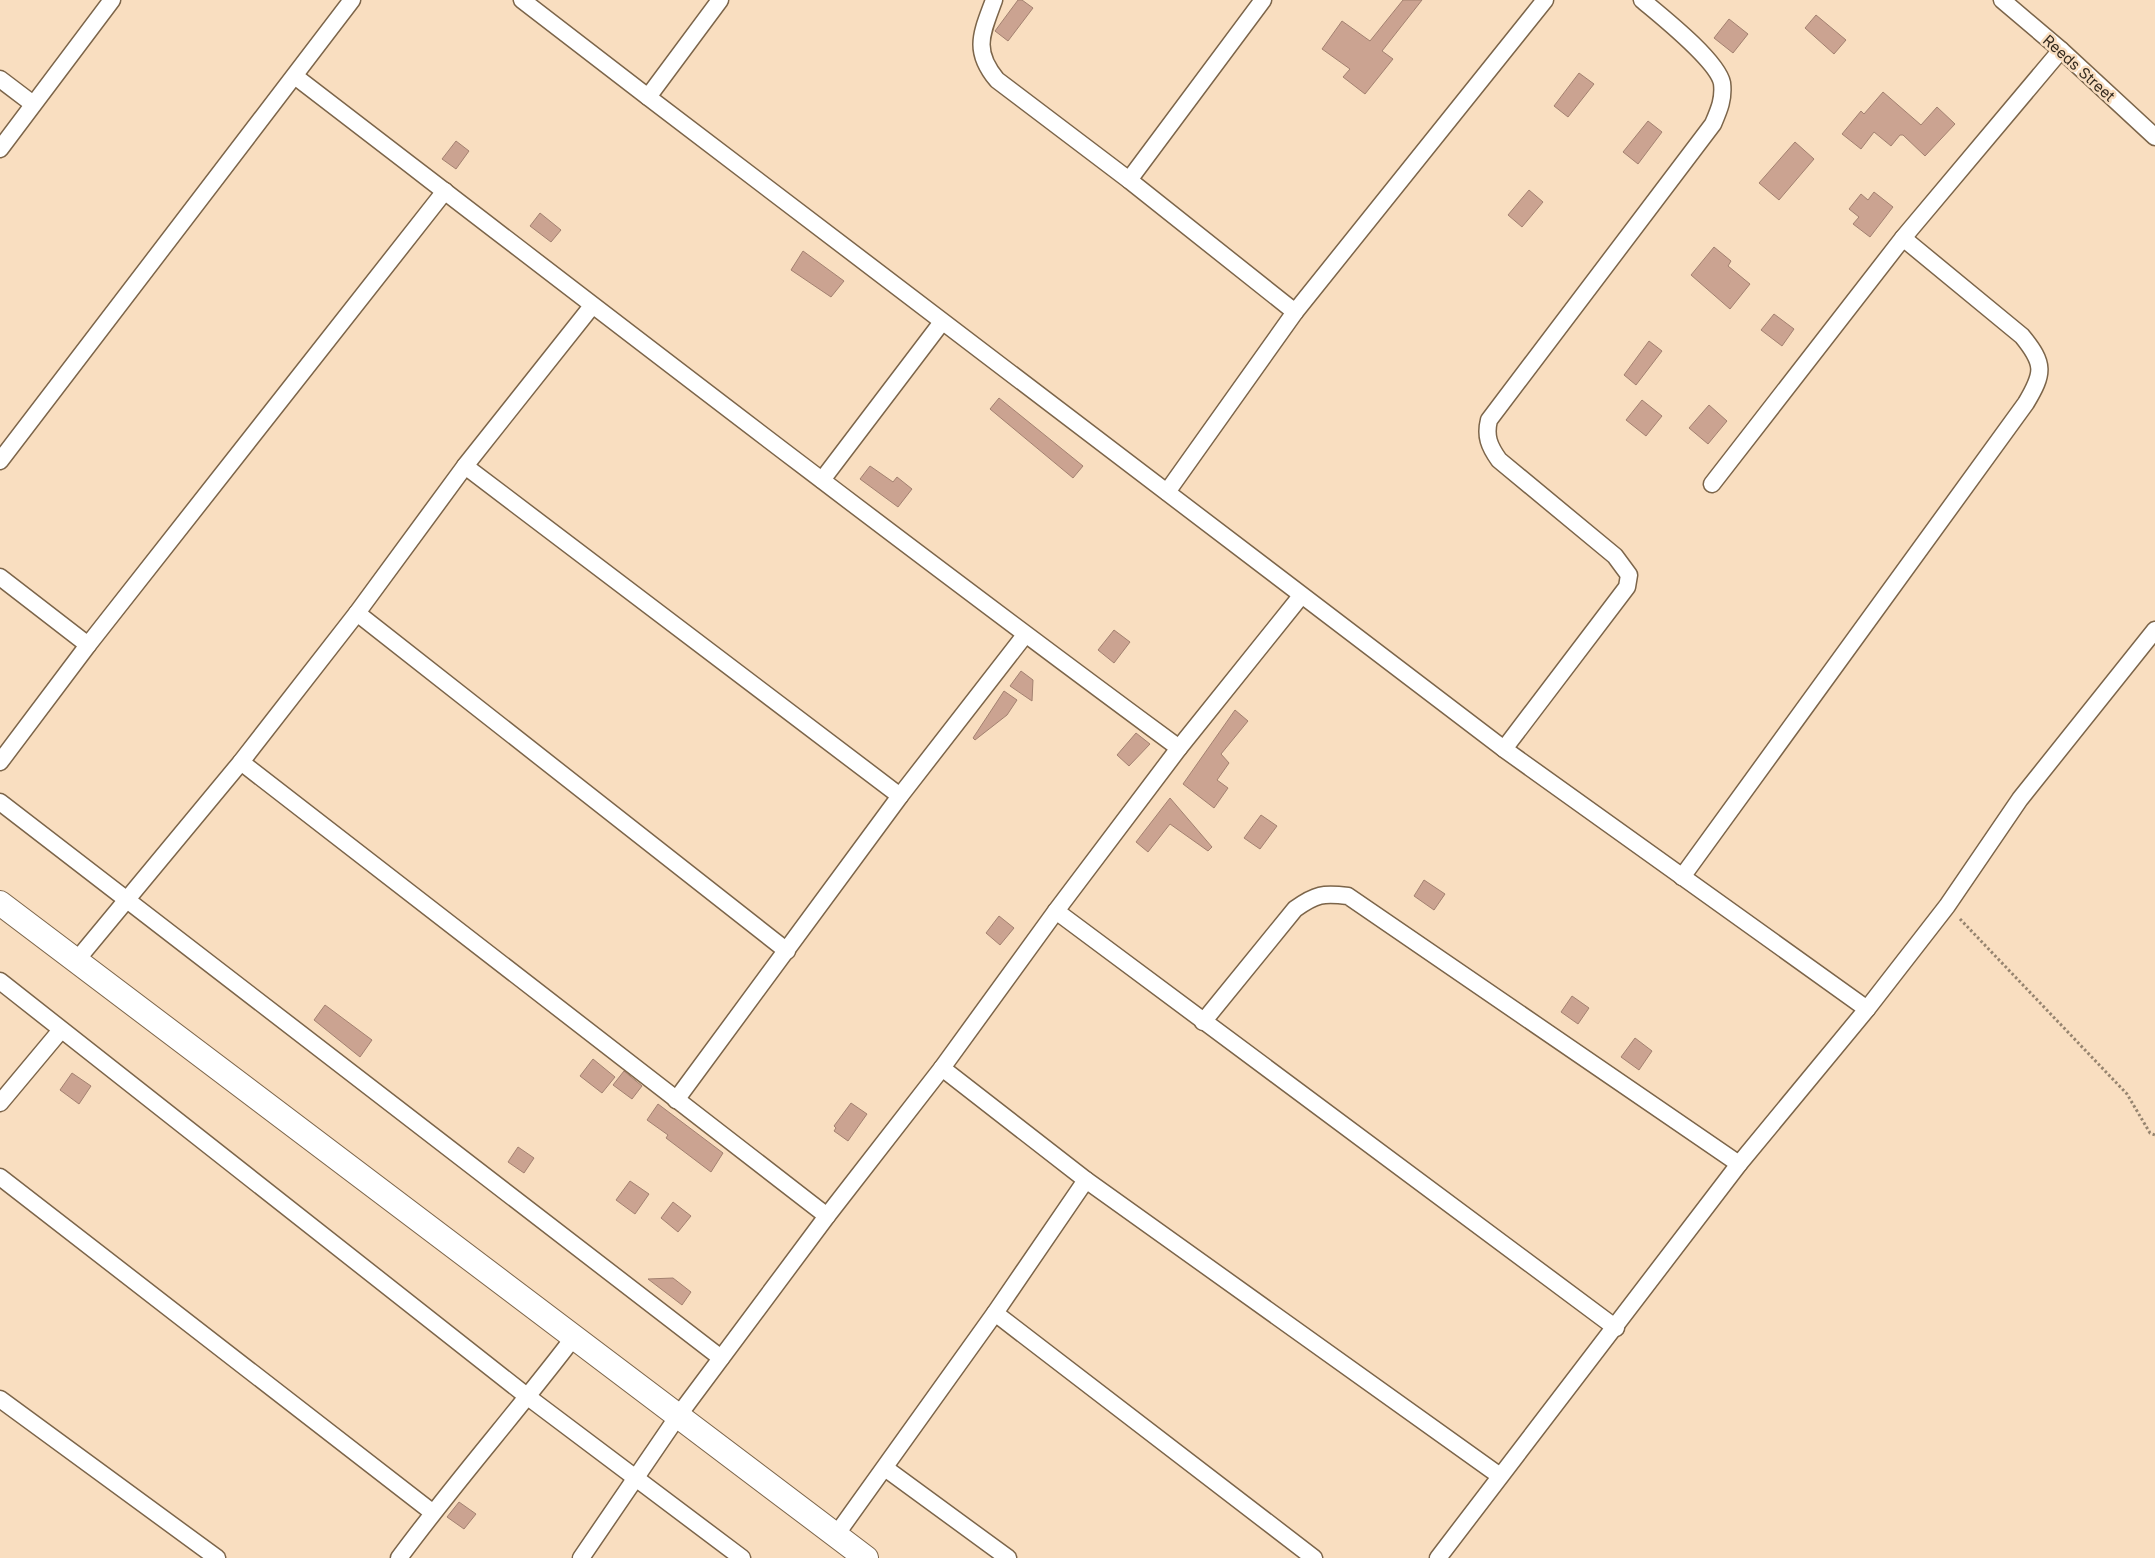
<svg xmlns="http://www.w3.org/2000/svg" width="2155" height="1558" font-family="Inter,sans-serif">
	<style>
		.building { fill: #cba391; stroke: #a38170 }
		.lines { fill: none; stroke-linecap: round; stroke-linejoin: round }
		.street-casing { stroke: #7c654a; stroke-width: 19 }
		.secondary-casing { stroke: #7c654a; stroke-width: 26 }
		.path { stroke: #96846f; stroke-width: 3; stroke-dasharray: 2.5 2.5; stroke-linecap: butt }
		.street { stroke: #fff; stroke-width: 16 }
		.secondary { stroke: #fff; stroke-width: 24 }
		.labels { text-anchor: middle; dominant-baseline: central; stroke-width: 5; stroke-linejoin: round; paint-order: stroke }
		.street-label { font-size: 15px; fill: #342a1e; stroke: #f9dec0 }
	</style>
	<rect width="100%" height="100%" fill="#f9dec0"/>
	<g class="building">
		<polygon points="1018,0 1022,0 1033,8 1008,41 995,31"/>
		<polygon points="1403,0 1422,0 1382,51 1393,59 1365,94 1343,77 1350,69 1322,49 1342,21 1370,41"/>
		<polygon points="1816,15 1846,40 1834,54 1805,28"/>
		<polygon points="1729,19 1748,34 1733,53 1714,38"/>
		<polygon points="1579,73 1594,84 1568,117 1554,106"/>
		<polygon points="1883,92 1921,125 1937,107 1955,124 1925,156 1903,135 1900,135 1891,146 1874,132 1861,149 1842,134 1861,111 1864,114"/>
		<polygon points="1648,121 1662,132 1638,164 1623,152"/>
		<polygon points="456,141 469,151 456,169 442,159"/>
		<polygon points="1795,142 1814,159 1779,200 1759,183"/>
		<polygon points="1529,190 1543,202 1522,227 1508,215"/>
		<polygon points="1874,192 1893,207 1870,237 1853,224 1859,217 1849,209 1861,194 1868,200"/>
		<polygon points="540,213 561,230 551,242 530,226"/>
		<polygon points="1714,247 1731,261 1728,266 1750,284 1730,309 1691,275"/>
		<polygon points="803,251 844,281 831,297 791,270"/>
		<polygon points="1774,314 1794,329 1782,346 1761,330"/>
		<polygon points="1649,341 1662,351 1636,385 1624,375"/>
		<polygon points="999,398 1083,466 1073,478 990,409"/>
		<polygon points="1642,400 1662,416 1646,436 1626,420"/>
		<polygon points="1709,405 1727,421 1708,444 1689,428"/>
		<polygon points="870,466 893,482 897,477 912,489 898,507 860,479"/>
		<polygon points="1114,630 1130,642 1114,663 1098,650"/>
		<polygon points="1021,671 1033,680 1032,701 1010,686"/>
		<polygon points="1004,691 1017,700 1007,715 975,740 973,738"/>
		<polygon points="1235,710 1248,721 1221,754 1229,763 1217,780 1228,788 1214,808 1183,784"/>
		<polygon points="1136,733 1150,744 1129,766 1117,755"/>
		<polygon points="1170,798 1212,847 1208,851 1170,824 1148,852 1136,842"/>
		<polygon points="1261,815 1277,826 1260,849 1244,838"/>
		<polygon points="1424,880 1445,894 1434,910 1414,896"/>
		<polygon points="999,916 1014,928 1000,945 986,933"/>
		<polygon points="1572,996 1589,1008 1578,1024 1561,1012"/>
		<polygon points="325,1005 372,1040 360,1057 314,1020"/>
		<polygon points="1635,1038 1652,1051 1639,1070 1621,1057"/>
		<polygon points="593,1059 615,1077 602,1093 580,1076"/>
		<polygon points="624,1071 642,1086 632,1099 613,1085"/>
		<polygon points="72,1073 91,1086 79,1104 60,1090"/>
		<polygon points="851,1103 867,1114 848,1141 834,1131 836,1128 834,1126"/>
		<polygon points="658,1104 723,1153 711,1172 666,1138 668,1135 647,1120"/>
		<polygon points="518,1147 534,1158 524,1173 508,1162"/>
		<polygon points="630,1181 649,1194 635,1214 616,1200"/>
		<polygon points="673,1202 691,1216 678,1232 661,1218"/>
		<polygon points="673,1278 691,1292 682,1305 648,1279"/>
		<polygon points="459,1502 476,1514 464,1529 447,1517"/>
	</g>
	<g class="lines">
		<g class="street-casing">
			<g id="street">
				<polyline points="522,0 648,97 720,0"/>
				<path d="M994 0C982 33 972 50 997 80L1129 180 1295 312 1545 0"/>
				<polyline points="2002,0 2061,50 2155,137"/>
				<path d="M296 77C589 302 882 529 1179 748"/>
				<polyline points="0,79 33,104"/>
				<polyline points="648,97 1504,749 1867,1009"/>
				<polyline points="0,149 112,0"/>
				<polyline points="1129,180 1263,0"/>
				<polyline points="0,461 352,0"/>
				<polyline points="465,466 900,796"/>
				<polyline points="822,480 942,322"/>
				<polyline points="1712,484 1903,238 2061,50"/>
				<polyline points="1167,492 1295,312"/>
				<polyline points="0,577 88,645 445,191"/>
				<polyline points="357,613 787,951"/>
				<path d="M1504 749 1627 587 1629 575 1615 556 1499 460C1489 446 1485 436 1489 420L1713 124C1719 110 1724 99 1722 83 1717 60 1661 16 1642 0"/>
				<polyline points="0,762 88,645"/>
				<polyline points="241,762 827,1216"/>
				<polyline points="0,802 721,1358"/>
				<path d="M1682 877 2026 403C2044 373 2045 364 2022 336L1903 238"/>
				<polyline points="1056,911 1616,1328"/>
				<polyline points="76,961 241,762 357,613 465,466 592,306"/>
				<polyline points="0,981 528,1397 742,1558"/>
				<path d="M1203 1022 1295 909C1316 894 1323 893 1348 896L1739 1164"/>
				<polyline points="942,1068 1086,1180 1500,1476"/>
				<polyline points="676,1100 900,796 1025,635"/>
				<polyline points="0,1103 61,1030"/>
				<polyline points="0,1177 432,1512"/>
				<polyline points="995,1313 1314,1558"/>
				<polyline points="0,1399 217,1558"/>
				<polyline points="885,1468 1008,1558"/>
				<polyline points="836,1535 995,1313 1086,1180"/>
				<path d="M399 1558C455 1482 517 1412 574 1337"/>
				<polyline points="581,1558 678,1416 827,1216 942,1068 1056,911 1179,748 1301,596"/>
				<polyline points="1438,1558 1739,1164 1867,1009 1947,906 2020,799 2155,630"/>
			</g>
		</g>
		<g class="secondary-casing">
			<polyline id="secondary" points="0,903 866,1558"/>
		</g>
		<polyline class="path" points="1960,919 2127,1094 2150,1133 2155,1135"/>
		<use href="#street" class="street"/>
		<use href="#secondary" class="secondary"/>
	</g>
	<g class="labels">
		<g class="street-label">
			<text transform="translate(2079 68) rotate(42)">Reeds Street</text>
		</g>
	</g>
</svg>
